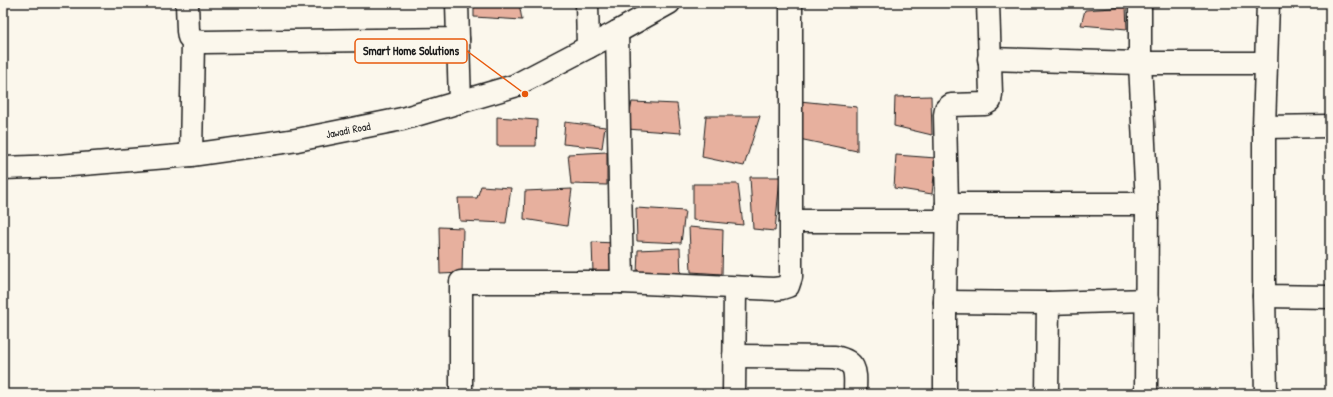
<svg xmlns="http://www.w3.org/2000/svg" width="1333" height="397" font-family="'Patrick Hand',sans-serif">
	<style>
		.building { fill: #e7b09e; stroke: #1c1c1c }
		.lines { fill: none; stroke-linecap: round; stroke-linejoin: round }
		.minor-casing { stroke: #1c1c1c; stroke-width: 25 }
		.minor { stroke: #fbf7ec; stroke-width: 22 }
		.labels { text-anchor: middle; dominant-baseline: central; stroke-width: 4; stroke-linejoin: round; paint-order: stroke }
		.street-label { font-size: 11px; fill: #1c1c1c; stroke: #fbf7ec }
		.leader { fill: none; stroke: #e8590c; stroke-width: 1.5 }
		.callout-dot { fill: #e8590c; stroke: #fbf7ec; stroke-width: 1.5 }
		.callout { fill: #fbf7ec; stroke: #e8590c; stroke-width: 1.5 }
		.callout-label { font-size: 12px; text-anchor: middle; font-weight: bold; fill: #1c1c1c }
	</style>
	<rect width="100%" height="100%" fill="#fbf7ec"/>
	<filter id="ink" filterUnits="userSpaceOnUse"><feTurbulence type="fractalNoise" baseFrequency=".025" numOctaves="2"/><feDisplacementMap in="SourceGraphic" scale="8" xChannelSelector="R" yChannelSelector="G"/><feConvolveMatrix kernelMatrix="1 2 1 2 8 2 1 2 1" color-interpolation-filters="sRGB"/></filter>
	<g filter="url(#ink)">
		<g class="building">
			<polygon points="474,3 519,3 522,20 474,17"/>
			<polygon points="1126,7 1127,29 1081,25 1085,10"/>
			<polygon points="931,96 932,135 894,126 895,97"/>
			<polygon points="800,101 857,107 857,151 799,139"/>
			<polygon points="632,102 677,104 681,133 627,129"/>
			<polygon points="706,116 760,116 744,166 702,157"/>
			<polygon points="497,117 537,120 536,146 497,146"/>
			<polygon points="565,122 605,127 602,148 563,144"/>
			<polygon points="607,152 607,185 571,184 568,154"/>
			<polygon points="896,155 936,158 932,194 894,188"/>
			<polygon points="750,177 780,177 775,231 753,229"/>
			<polygon points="693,184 738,184 743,225 693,220"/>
			<polygon points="481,186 511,188 506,223 460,221 458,198 477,198"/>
			<polygon points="572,189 567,226 524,219 525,191"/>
			<polygon points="636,208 685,211 681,243 637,241"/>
			<polygon points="439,227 463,228 462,273 440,274"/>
			<polygon points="689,227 723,230 722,274 691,272"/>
			<polygon points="592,242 616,243 613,271 593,273"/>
			<polygon points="680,248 681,280 637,274 638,250"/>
		</g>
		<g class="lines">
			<g class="minor-casing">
				<g id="minor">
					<polyline points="187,3 188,31 189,37 193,41 205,42 458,39 457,3"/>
					<polyline points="587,3 588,47"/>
					<polyline points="1268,3 1264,127 1264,296 1330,297"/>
					<polyline points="458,39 460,102"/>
					<polyline points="989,59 1140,63 1140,3"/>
					<polyline points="1264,127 1330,126"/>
					<polyline points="191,155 193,41"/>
					<polyline points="3,168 59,166 191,155 297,140 402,119 514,86 617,32 669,3"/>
					<polyline points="947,204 1147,204 1146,394"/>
					<polyline points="1147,204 1140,63 1266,63"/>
					<polyline points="791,221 946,221"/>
					<polyline points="622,282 774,289 782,288 788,286 791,277 791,3"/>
					<polyline points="1264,296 1266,394"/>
					<polyline points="945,302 1048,303 1147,300"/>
					<path d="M734 356 835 357C859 362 855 374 855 394"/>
					<polyline points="461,394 461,282 622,282 617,32"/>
					<polyline points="734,394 735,288"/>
					<polyline points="945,394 945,302 947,204 945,115 946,109 951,105 985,104 990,101 991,94 988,3"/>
					<polyline points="1047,394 1048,303"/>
				</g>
			</g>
			<use href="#minor" class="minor"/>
		</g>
	</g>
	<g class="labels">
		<g class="street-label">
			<text transform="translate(348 130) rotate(-11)">Jawadi Road</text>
		</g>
	</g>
	<path class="leader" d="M525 94L467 51"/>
	<circle class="callout-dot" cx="525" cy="94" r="4"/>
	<rect class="callout" x="355" y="39" width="112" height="24" rx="4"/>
	<g class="callout-label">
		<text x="411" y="55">Smart Home Solutions</text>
	</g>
	<rect width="1333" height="397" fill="none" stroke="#fbf7ec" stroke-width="16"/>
	<rect x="8" y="8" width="1317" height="381" fill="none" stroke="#1c1c1c" stroke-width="1.5" filter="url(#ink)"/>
</svg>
